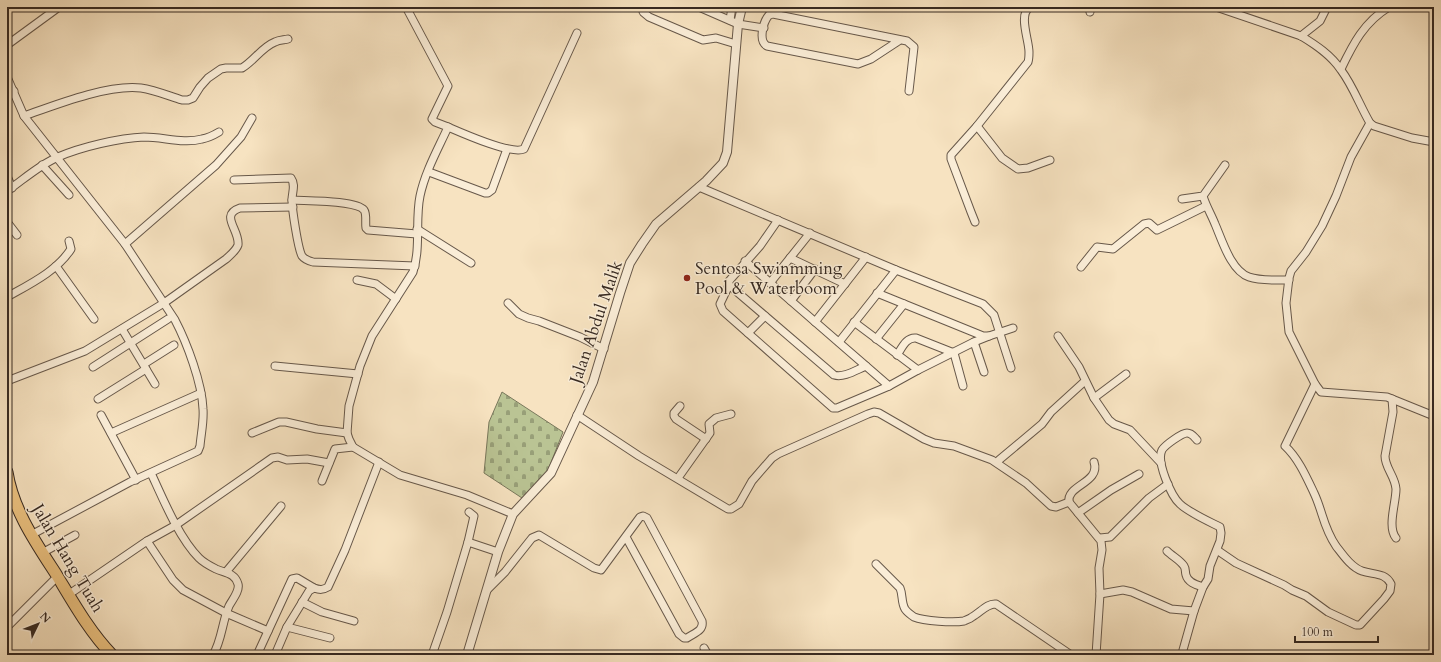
<svg xmlns="http://www.w3.org/2000/svg" width="1441" height="662" font-family="Cardo,serif">
	<style>
		.cemetery { fill: url(#cemetery-stones); stroke: #78775b }
		.lines { fill: none; stroke-linecap: round; stroke-linejoin: round }
		.minor-casing { stroke: #67584a; stroke-width: 9 }
		.tertiary-casing { stroke: #67584a; stroke-width: 10 }
		.primary-casing { stroke: #372a22; stroke-width: 13 }
		.minor { stroke: #faedd7; stroke-width: 7 }
		.tertiary { stroke: #faedd7; stroke-width: 8 }
		.primary { stroke: #ecc280; stroke-width: 11 }
		.poi-dot { fill: #8f2418; stroke: #faedd7; stroke-width: 1.5 }
		.labels { text-anchor: middle; dominant-baseline: central; stroke-width: 3; stroke-linejoin: round; paint-order: stroke }
		.poi-label { font-size: 17px; fill: #372a22; stroke: #faedd7; text-anchor: start }
		.street-label { font-size: 17px; fill: #372a22; stroke: #faedd7 }
	</style>
	<defs>
		<pattern id="cemetery-stones" width="16" height="16" patternUnits="userSpaceOnUse"><rect width="16" height="16" fill="#bac494"/><path d="M2 7V4a2 2 0 0 1 4 0v3zM10 15v-3a2 2 0 0 1 4 0v3z" fill="#989f78"/></pattern>
	</defs>
	<rect width="100%" height="100%" fill="#f7e3c1"/>
	<filter id="stains"><feTurbulence type="fractalNoise" baseFrequency=".005" numOctaves="4"/><feColorMatrix values="0 0 0 0 .2 0 0 0 0 .09 0 0 0 0 .02 0 0 0 .5 -.17"/></filter>
	<radialGradient id="worn" r=".72"><stop offset=".6" stop-color="#630" stop-opacity="0"/><stop offset="1" stop-color="#630" stop-opacity=".3"/></radialGradient>
	<polygon class="cemetery" points="502,392 563,432 548,470 522,498 484,473 489,422"/>
	<g class="lines">
		<g class="minor-casing">
			<g id="minor">
				<path d="M406 7 448 86 432 119 435 122 448 127C438 149 425 172 420 196 415 220 421 248 413 272L372 336 360 366 349 406 347 433 349 439 353 447 400 475 467 495 513 514"/>
				<polyline points="644,7 643,12 649,17 703,40 716,38 736,44"/>
				<polyline points="699,7 738,24 764,28"/>
				<polyline points="1089,7 1090,12"/>
				<path d="M1216 7 1301 36C1316 45 1331 55 1341 70 1353 86 1360 106 1370 123L1374 126 1412 138 1434 142"/>
				<polyline points="730,20 732,7"/>
				<polyline points="1301,36 1320,21 1327,7"/>
				<path d="M900 40 871 59 858 64 767 46C758 41 763 22 769 15L773 14 907 41 914 47 909 91"/>
				<polyline points="7,45 59,7"/>
				<path d="M1341 69C1353 44 1364 22 1389 7"/>
				<path d="M7 77 24 116 125 244 175 320C187 343 202 383 203 409 204 421 201 434 200 446L198 451 130 482 31 535"/>
				<polyline points="7,96 14,91"/>
				<path d="M24 116C55 105 108 84 141 88 155 90 169 96 182 100H188L193 98 200 87 208 78 221 69 226 68H242C254 61 262 47 275 42 279 40 284 40 288 39"/>
				<polyline points="1370,123 1351,157 1336,196 1322,226 1306,252 1291,271 1289,278 1286,303 1289,332 1315,384 1321,392 1387,397 1434,416"/>
				<polyline points="977,126 1002,158 1018,169 1028,168 1050,160"/>
				<path d="M448 127C462 133 511 155 524 149L577 33"/>
				<polyline points="42,165 69,195"/>
				<polyline points="429,172 485,193 488,193 492,190 507,149"/>
				<polyline points="7,176 12,188"/>
				<path d="M234 180 291 178C296 185 292 192 292 200 292 209 298 249 302 256 305 260 309 261 313 262L415 266"/>
				<polyline points="699,187 896,270 983,304 994,315 1011,368"/>
				<path d="M7 191C23 180 39 165 58 157 81 147 119 138 144 137 164 137 183 144 202 139 208 138 214 135 219 132"/>
				<path d="M1203 196C1206 206 1211 214 1215 224 1222 240 1231 271 1249 277 1261 281 1276 280 1289 280"/>
				<polyline points="1182,199 1203,196 1225,165"/>
				<path d="M292 200C306 201 356 200 364 210 367 214 365 223 366 228L368 230 417 234"/>
				<path d="M778 220 760 246 729 281V285L834 375C844 378 856 370 866 366"/>
				<polyline points="7,222 17,235"/>
				<path d="M975 222 971 212 951 159V155L977 126 1028 62C1029 59 1029 55 1029 52 1029 40 1018 14 1030 7"/>
				<polyline points="417,229 471,263"/>
				<polyline points="125,244 216,165 241,137 252,118"/>
				<polyline points="790,258 845,284"/>
				<polyline points="745,261 889,386"/>
				<polyline points="56,266 94,319"/>
				<polyline points="1081,267 1097,247 1113,249 1144,224 1149,223 1157,230 1206,206"/>
				<polyline points="357,280 376,284 396,299"/>
				<polyline points="770,283 810,233"/>
				<polyline points="729,285 720,304 723,311 833,408 837,408 889,386 918,370 974,342 989,336 1013,328"/>
				<polyline points="877,293 983,336 989,336"/>
				<path d="M7 297C30 284 57 271 71 249L69 241"/>
				<polyline points="791,301 815,269"/>
				<polyline points="508,303 519,314 528,318 539,321 580,337 604,349"/>
				<polyline points="815,322 866,257"/>
				<polyline points="854,322 918,370"/>
				<polyline points="122,329 155,384"/>
				<polyline points="748,333 765,316"/>
				<polyline points="1058,336 1079,367 1094,398 1109,420 1114,424 1130,430 1161,463"/>
				<polyline points="876,339 904,304"/>
				<polyline points="839,342 896,270"/>
				<polyline points="974,342 984,372"/>
				<path d="M897 355C902 348 906 337 916 338L954 353 963 386"/>
				<polyline points="144,364 174,345"/>
				<polyline points="275,366 358,374"/>
				<polyline points="93,367 168,319"/>
				<path d="M7 381 85 351 164 303 226 259C230 255 236 251 238 245 240 230 219 215 240 208L293 207"/>
				<polyline points="1094,398 1126,374"/>
				<polyline points="98,399 146,369"/>
				<path d="M1392 399 1393 412 1385 456C1385 468 1395 476 1396 489 1396 503 1387 527 1396 538"/>
				<polyline points="680,406 674,413 674,416 676,419 706,439"/>
				<polyline points="101,415 136,480"/>
				<polyline points="577,415 639,456 728,509 731,509 739,504 752,481 772,458 778,454 868,414 874,412 879,413 924,439 934,443 954,446 992,460 1026,483 1051,506 1056,507 1069,502 1101,541 1102,550 1099,568 1100,594 1096,655"/>
				<polyline points="111,433 201,393"/>
				<polyline points="252,433 279,422 286,422 317,429 347,433"/>
				<polyline points="998,463 999,460 1042,424 1051,412 1085,381"/>
				<path d="M151 473C163 499 179 538 199 558 204 563 210 566 216 569 225 573 235 573 238 584 240 591 232 600 229 606 222 622 222 640 213 655"/>
				<polyline points="678,478 710,433 709,424 716,418 731,414"/>
				<polyline points="322,481 335,449 353,447"/>
				<path d="M1069 502C1066 485 1101 483 1094 462"/>
				<polyline points="1078,513 1111,490 1139,474"/>
				<polyline points="1100,538 1110,537 1149,498 1168,484"/>
				<polyline points="147,541 173,580 183,590 226,613 268,631"/>
				<polyline points="468,542 474,516 469,512"/>
				<path d="M1217 550 1236 563 1284 585 1292 590 1306 596 1328 612 1356 625H1360L1384 599 1390 591 1391 584C1385 572 1373 575 1362 571 1351 567 1343 555 1336 546 1323 527 1323 512 1314 493 1306 476 1298 458 1285 446L1315 384"/>
				<path d="M1167 551C1172 556 1180 560 1184 566 1186 569 1185 572 1186 575 1188 583 1197 585 1203 587"/>
				<polyline points="42,553 75,535"/>
				<path d="M876 564 900 588C903 595 901 602 905 609 907 612 911 615 914 617 924 621 953 623 964 621 966 620 970 619 972 617 980 613 987 603 996 604L1071 655"/>
				<polyline points="226,572 281,506"/>
				<path d="M487 590 505 572 532 538 539 535 594 568 601 570 640 517 643 516 647 518 702 621C704 631 694 633 687 638H684L679 634 626 537"/>
				<polyline points="1100,594 1123,590 1132,592 1171,609 1194,611"/>
				<polyline points="68,595 147,541 176,525 272,458 278,457 287,460 307,459 329,463"/>
				<polyline points="302,602 322,612 354,621"/>
				<polyline points="7,627 57,577"/>
				<polyline points="287,627 330,638"/>
				<polyline points="704,648 708,655"/>
				<polyline points="257,655 292,579 297,578 314,588"/>
				<path d="M275 655 287 627 309 591 314 588C320 590 323 590 328 587L345 550 379 462"/>
				<polyline points="432,655 447,612 468,542 498,552"/>
				<path d="M1183 655V650L1194 611 1203 587 1208 579 1210 566 1220 541 1221 533 1220 527C1208 521 1190 513 1180 504 1171 496 1156 461 1162 450 1165 445 1182 433 1187 433 1192 433 1194 437 1197 440"/>
			</g>
		</g>
		<g class="tertiary-casing">
			<polyline id="tertiary" points="467,655 498,552 513,514 551,473 593,382 620,293 630,263 642,244 656,224 706,181 723,163 727,152 738,24 742,7"/>
		</g>
		<g class="primary-casing">
			<path id="primary" d="M7 472C13 510 36 543 56 574 73 602 89 631 112 655"/>
		</g>
		<use href="#minor" class="minor"/>
		<use href="#tertiary" class="tertiary"/>
		<use href="#primary" class="primary"/>
	</g>
	<circle class="poi-dot" cx="687" cy="278" r="4"/>
	<g class="labels">
		<g class="poi-label">
			<text x="695" y="268">Sentosa Swinmming<tspan x="695" dy="20">Pool &amp; Waterboom</tspan></text>
		</g>
		<g class="street-label">
			<text transform="translate(596 322) rotate(-71)">Jalan Abdul Malik</text>
			<text transform="translate(68 558) rotate(59)">Jalan Hang Tuah</text>
		</g>
	</g>
	<rect width="1441" height="662" fill="none" stroke="#f7e3c1" stroke-width="24"/>
	<rect x="8" y="8" width="1425" height="646" fill="none" stroke="#372a22" stroke-width="2"/>
	<rect x="12" y="12" width="1417" height="638" fill="none" stroke="#372a22"/>
	<g transform="translate(38 624) rotate(47)" stroke="#faedd7" stroke-width="3" paint-order="stroke">
	<path d="M0-3L7 15L0 10L-7 15Z" fill="#372a22"/>
	<text y="-6" font-size="11" font-weight="bold" text-anchor="middle" fill="#372a22">N</text>
	</g>
	<path d="M1295 636v6h83v-6" fill="none" stroke="#372a22" stroke-width="2"/>
	<text x="1301" y="636" font-size="12" fill="#372a22" stroke="#faedd7" stroke-width="3" paint-order="stroke">100 m</text>
	<rect width="100%" height="100%" filter="url(#stains)"/>
	<rect width="100%" height="100%" fill="url(#worn)"/>
</svg>
